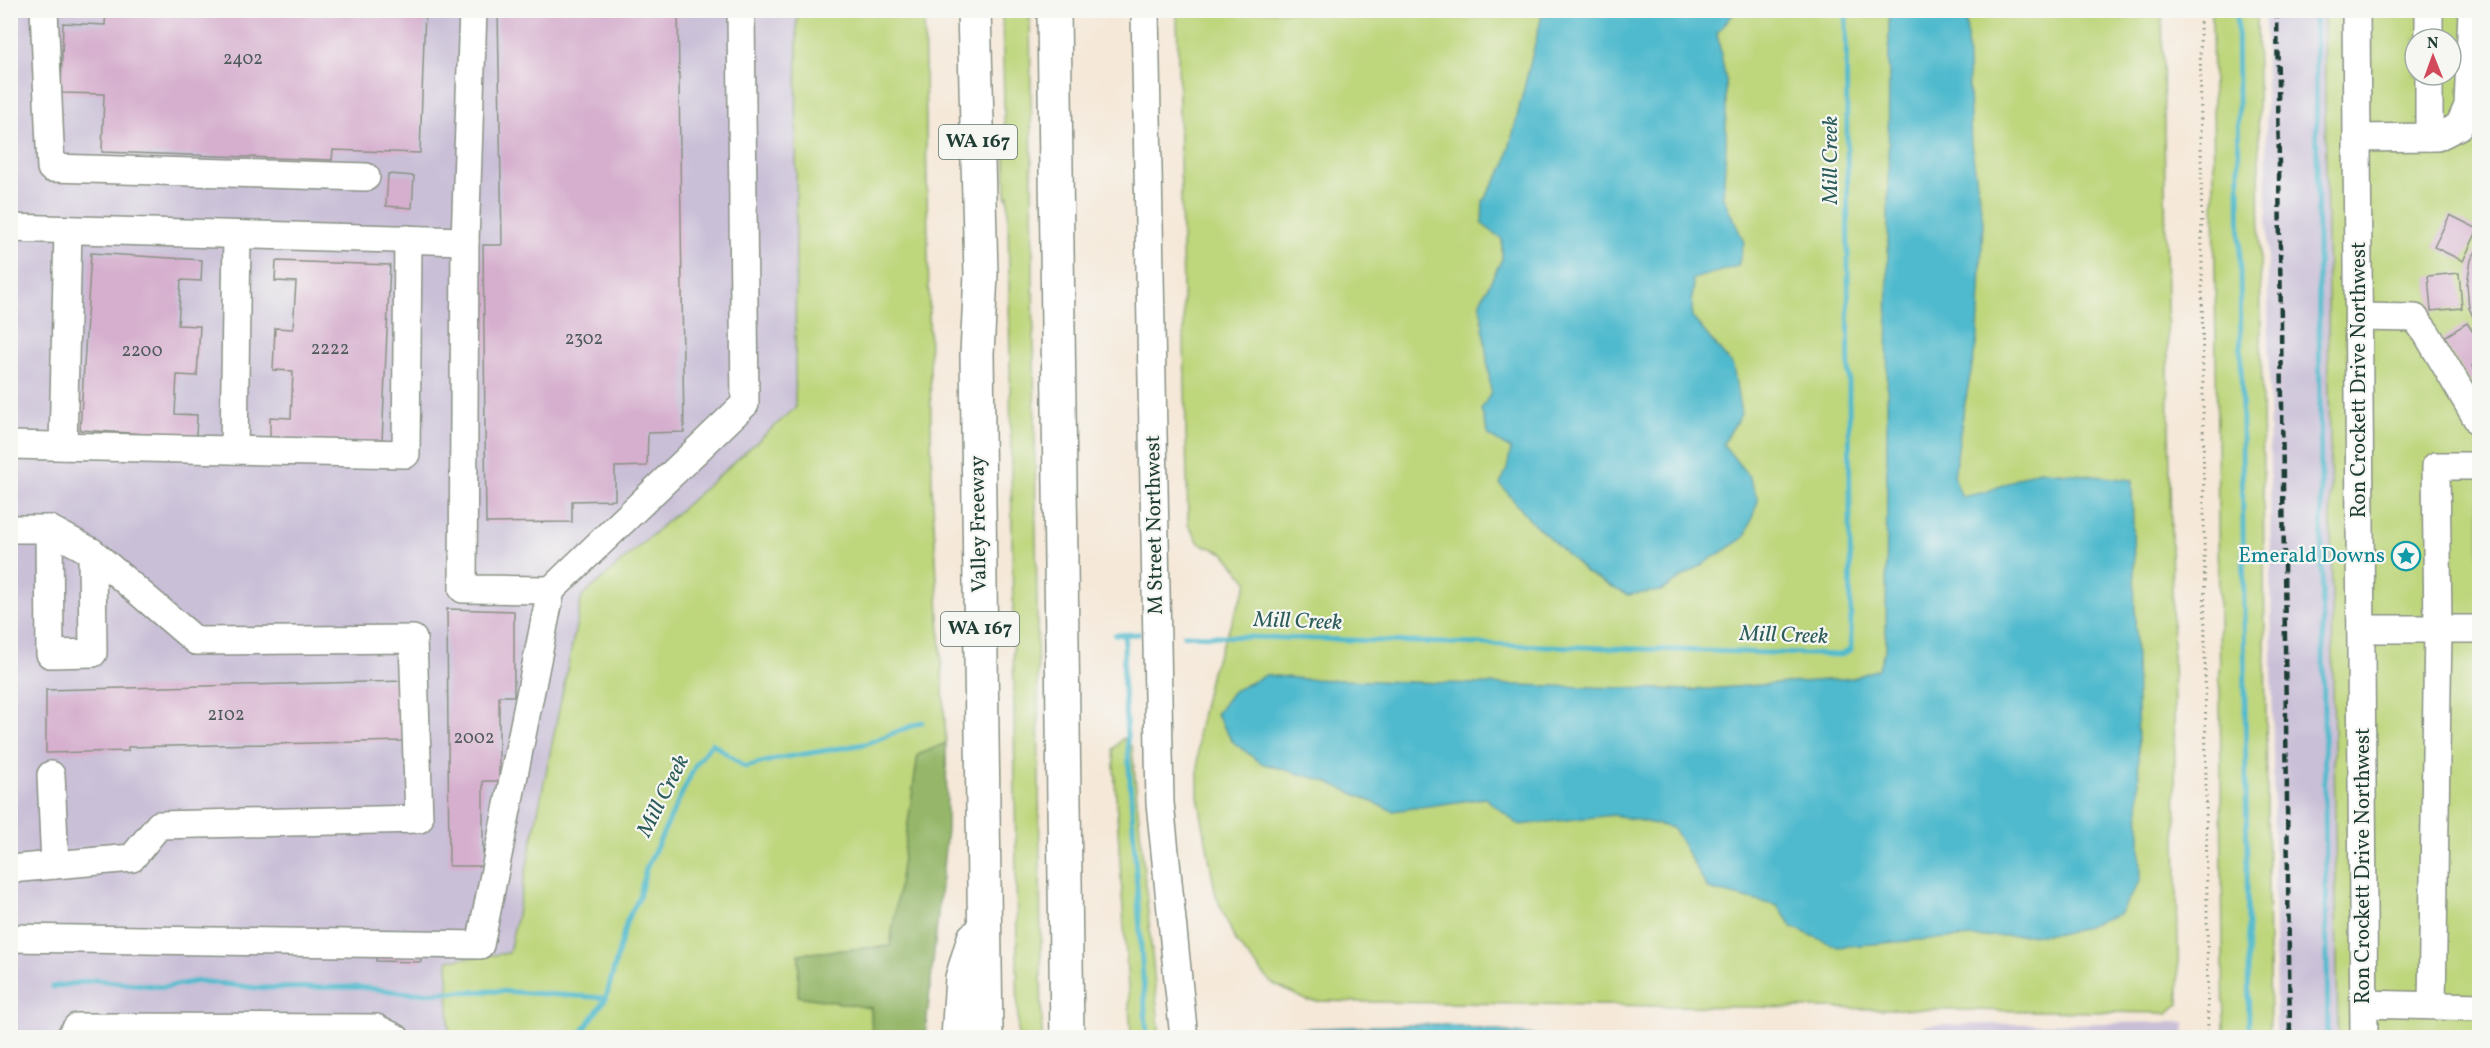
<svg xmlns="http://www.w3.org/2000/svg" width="2490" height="1048" font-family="Vollkorn,serif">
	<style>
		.industrial { fill: #c9bfd7 }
		.green { fill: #bed67b; stroke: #6e8a58; stroke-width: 1.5; fill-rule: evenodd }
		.forest { fill: #96b76b; stroke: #5a7a50; stroke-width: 1.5 }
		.water { fill: #50bacd; stroke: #387c80; stroke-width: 1.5 }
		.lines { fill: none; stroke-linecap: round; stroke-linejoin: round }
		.stream { stroke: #50bacd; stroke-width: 5 }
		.building { fill: #d6afce }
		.minor-casing { stroke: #8a9286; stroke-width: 30 }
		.highway-casing { stroke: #8a9286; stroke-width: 36 }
		.path { stroke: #8a9286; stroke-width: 3; stroke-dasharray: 1.5 4.5; stroke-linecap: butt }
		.minor { stroke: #fff; stroke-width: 27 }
		.highway { stroke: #fff; stroke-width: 33 }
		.rail { stroke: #1f3d34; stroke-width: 4.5; stroke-dasharray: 9 4.5; stroke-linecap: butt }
		.labels { text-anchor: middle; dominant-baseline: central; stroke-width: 4.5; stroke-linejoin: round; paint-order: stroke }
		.number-label { font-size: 18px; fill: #4d5a5a }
		.shield { fill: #f6f6f2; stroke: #60746d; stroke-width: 1.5 }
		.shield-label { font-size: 20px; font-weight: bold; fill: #1f3d34 }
		.street-label { font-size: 21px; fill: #1f3d34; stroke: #f6f6f2 }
		.culture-label { font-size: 21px; fill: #0d838f; stroke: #f6f6f2; text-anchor: end }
		.water-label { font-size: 22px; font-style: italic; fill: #2b5c5a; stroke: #f6f6f2 }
	</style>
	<rect width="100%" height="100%" fill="#f6f6f2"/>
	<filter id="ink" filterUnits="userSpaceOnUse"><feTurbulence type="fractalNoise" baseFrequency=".0167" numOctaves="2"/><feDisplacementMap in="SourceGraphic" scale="12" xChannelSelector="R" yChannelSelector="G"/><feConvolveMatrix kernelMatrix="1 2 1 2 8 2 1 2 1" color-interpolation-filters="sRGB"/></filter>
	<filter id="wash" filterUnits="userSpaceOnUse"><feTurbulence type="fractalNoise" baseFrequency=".008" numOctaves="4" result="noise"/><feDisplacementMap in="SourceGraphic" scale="24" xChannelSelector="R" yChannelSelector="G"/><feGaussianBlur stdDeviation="1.35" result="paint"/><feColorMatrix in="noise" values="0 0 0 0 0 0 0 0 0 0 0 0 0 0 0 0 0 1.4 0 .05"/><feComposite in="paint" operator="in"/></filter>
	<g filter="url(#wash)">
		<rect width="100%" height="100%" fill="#f5e8d8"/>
		<g class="industrial">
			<polygon points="10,11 797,11 795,408 582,597 509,954 449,1037 11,1037"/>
			<polygon points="2265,11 2324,11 2338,1037 2276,1037"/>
			<polygon points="2185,1022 2184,1037 1902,1037 1926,1025"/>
		</g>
		<g class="green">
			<polygon points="797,11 924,11 932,486 946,743 918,755 891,946 800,954 798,995 871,1008 872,1037 449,1037 448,960 509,953 582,597 795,408"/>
			<polygon points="1002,11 1030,11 1042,1038 1018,1037 1008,203 1008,194 1006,198"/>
			<polygon points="1177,11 2162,11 2179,1003 2168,1013 1308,1001 1271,983 1236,942 1216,896 1198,796 1198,731 1211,672 1248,582 1224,553 1199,543 1188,525"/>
			<polygon points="2212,11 2257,11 2270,1037 2224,1037"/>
			<path d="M2324 11H2479V1037H2338ZM2415 39H2451V75H2415Z"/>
			<polygon points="1123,738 1132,747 1160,1037 1131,1037 1113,749"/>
		</g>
		<polygon class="forest" points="946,743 947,829 925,1037 872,1037 871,1008 798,996 799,954 890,946 918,755"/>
		<g class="water">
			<polygon points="1543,11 1736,11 1717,33 1726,81 1726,149 1723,197 1744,242 1738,266 1693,279 1692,317 1733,366 1741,414 1723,444 1750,478 1758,501 1745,537 1661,591 1627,595 1588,574 1529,519 1500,484 1507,469 1511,449 1489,436 1481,410 1491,392 1480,302 1502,259 1502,239 1482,224 1483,201 1505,166"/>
			<polygon points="1889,11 1966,11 1971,143 1983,222 1978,335 1963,413 1954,477 1962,497 1986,492 2038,470 2132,480 2141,880 2119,914 2067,933 1931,939 1838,947 1792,927 1778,906 1708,889 1673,828 1614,815 1519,825 1485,798 1393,811 1325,781 1261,763 1232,741 1216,714 1233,691 1266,675 1305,679 1693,690 1853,678 1878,669 1886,648"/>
			<polygon points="1437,1024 1552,1037 1262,1037 1263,1030"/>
		</g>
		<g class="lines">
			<g class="stream">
				<polyline points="2237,10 2249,1038"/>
				<polyline points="2315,10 2328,1038"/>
				<polyline points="1125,634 1123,675 1147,1038"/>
				<polyline points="1115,635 1139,634"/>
				<polyline points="1184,635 1841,655 1851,649 1846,10"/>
				<polyline points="52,987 96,980 164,987 199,981 257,988 359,987 408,993 498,991 606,998"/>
				<polyline points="578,1038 606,998 627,920 639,898 646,869 696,764 712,743 745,767 780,758 865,744 922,722"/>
			</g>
		</g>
		<g id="blocks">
			<g class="building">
				<polygon points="106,10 425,10 420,153 333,150 332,160 102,152 104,94 61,93 63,23 105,25"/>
				<polygon points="498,10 678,10 684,432 648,433 647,466 615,467 615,500 572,501 572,522 486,523 483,245 502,245"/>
				<polygon points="388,174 414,176 412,208 386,206"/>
				<polygon points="2450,215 2478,229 2463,261 2434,247"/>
				<polygon points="2480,244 2480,332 2469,308 2467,284 2471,260"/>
				<polygon points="91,253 202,260 201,281 181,280 178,325 200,326 197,376 177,375 175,414 197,415 196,437 80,430"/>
				<polygon points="276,261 390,265 382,442 270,437 270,417 291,418 293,371 273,370 275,328 293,329 296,282 275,281"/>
				<polygon points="2459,273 2462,308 2431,311 2428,276"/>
				<polygon points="2467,323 2480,342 2480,357 2473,362 2475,364 2472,366 2480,377 2480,397 2441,339"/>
				<polygon points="447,609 514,611 514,696 499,696 499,781 483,781 483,866 449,866"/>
				<polygon points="405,681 405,741 128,747 128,751 46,753 46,690"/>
				<polygon points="376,952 421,953 421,962 376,961"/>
			</g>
		</g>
	</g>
	<g filter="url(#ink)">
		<use href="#blocks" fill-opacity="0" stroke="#8a9286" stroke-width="1.5"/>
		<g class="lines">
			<g class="minor-casing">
				<g id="minor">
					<polyline points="44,10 51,168 366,177"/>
					<polyline points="473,10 465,241 463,589 551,590 745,404 741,10"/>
					<polyline points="1145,10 1160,803 1184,1038"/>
					<polyline points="2356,10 2364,1038"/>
					<polyline points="2429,10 2429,39"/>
					<polyline points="2429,75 2429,137"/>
					<polyline points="2357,138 2437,137 2459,126 2468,106 2472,10"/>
					<polyline points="10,228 465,241"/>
					<polyline points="2359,317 2415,318 2427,334 2480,424"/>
					<polyline points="10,445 406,454 408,239"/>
					<polyline points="63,446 68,230"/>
					<polyline points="234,450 237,235"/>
					<polyline points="10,529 49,529 50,654 93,653 92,552 196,641 413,639 419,819 159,825 132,858 10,869"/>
					<polyline points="49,529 92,552"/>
					<polyline points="2361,629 2480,629"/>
					<polyline points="51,775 55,865"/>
					<polyline points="10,938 480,945 551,590"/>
					<polyline points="2364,1004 2480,1007"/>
					<polyline points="2432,1005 2438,629 2436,466 2480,466"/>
					<polyline points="69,1038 77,1027 376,1028 396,1038"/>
				</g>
			</g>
			<g class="highway-casing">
				<g id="highway">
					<polyline points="974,10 981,274 977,354 986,1038"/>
					<polyline points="1054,10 1067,1038"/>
					<polyline points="958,1038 962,978 974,938"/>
				</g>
			</g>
			<polyline class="path" points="2200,10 2208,1038"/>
			<use href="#minor" class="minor"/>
			<use href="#highway" class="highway"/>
			<polyline class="rail" points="2277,10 2290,1038"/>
		</g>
	</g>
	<defs>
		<g id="sight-ring" transform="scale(1.5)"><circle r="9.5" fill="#f6f6f2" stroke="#0f9aa8" stroke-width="1.5"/><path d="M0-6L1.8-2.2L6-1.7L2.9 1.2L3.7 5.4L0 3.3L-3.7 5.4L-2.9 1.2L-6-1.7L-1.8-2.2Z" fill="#0f9aa8"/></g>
	</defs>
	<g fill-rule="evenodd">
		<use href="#sight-ring" x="2406" y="556"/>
	</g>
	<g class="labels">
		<g class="number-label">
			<text x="243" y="59">2402</text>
			<text x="584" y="339">2302</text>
			<text x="330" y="349">2222</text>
			<text x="142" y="351">2200</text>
			<text x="226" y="715">2102</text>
			<text x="474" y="738">2002</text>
		</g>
		<g class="shield">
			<rect x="939" y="125" width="78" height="34" rx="4.5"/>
			<rect x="941" y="612" width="78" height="34" rx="4.5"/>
		</g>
		<g class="shield-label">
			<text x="978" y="142">WA 167</text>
			<text x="980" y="629">WA 167</text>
		</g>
		<g class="street-label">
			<text transform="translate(2359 380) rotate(-90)">Ron Crockett Drive Northwest</text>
			<text transform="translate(979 524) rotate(-91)">Valley Freeway</text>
			<text transform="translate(1155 525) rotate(-91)">M Street Northwest</text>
			<text transform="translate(2363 866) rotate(-90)">Ron Crockett Drive Northwest</text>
		</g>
		<g class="culture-label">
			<text x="2385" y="556">Emerald Downs</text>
		</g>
		<g class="water-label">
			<text transform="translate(1831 160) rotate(-90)">Mill Creek</text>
			<text transform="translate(1298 622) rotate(2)">Mill Creek</text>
			<text transform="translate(1784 636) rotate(2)">Mill Creek</text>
			<text transform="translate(664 796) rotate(-63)">Mill Creek</text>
		</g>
	</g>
	<rect width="2490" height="1048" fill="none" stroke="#f6f6f2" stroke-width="36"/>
	<g transform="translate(2433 57) rotate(359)"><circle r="28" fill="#f6f6f2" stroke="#a0aca6" stroke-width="1.5"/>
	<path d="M0-4.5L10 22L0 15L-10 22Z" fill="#d1495b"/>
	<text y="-9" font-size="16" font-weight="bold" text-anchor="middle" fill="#1f3d34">N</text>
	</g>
</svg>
